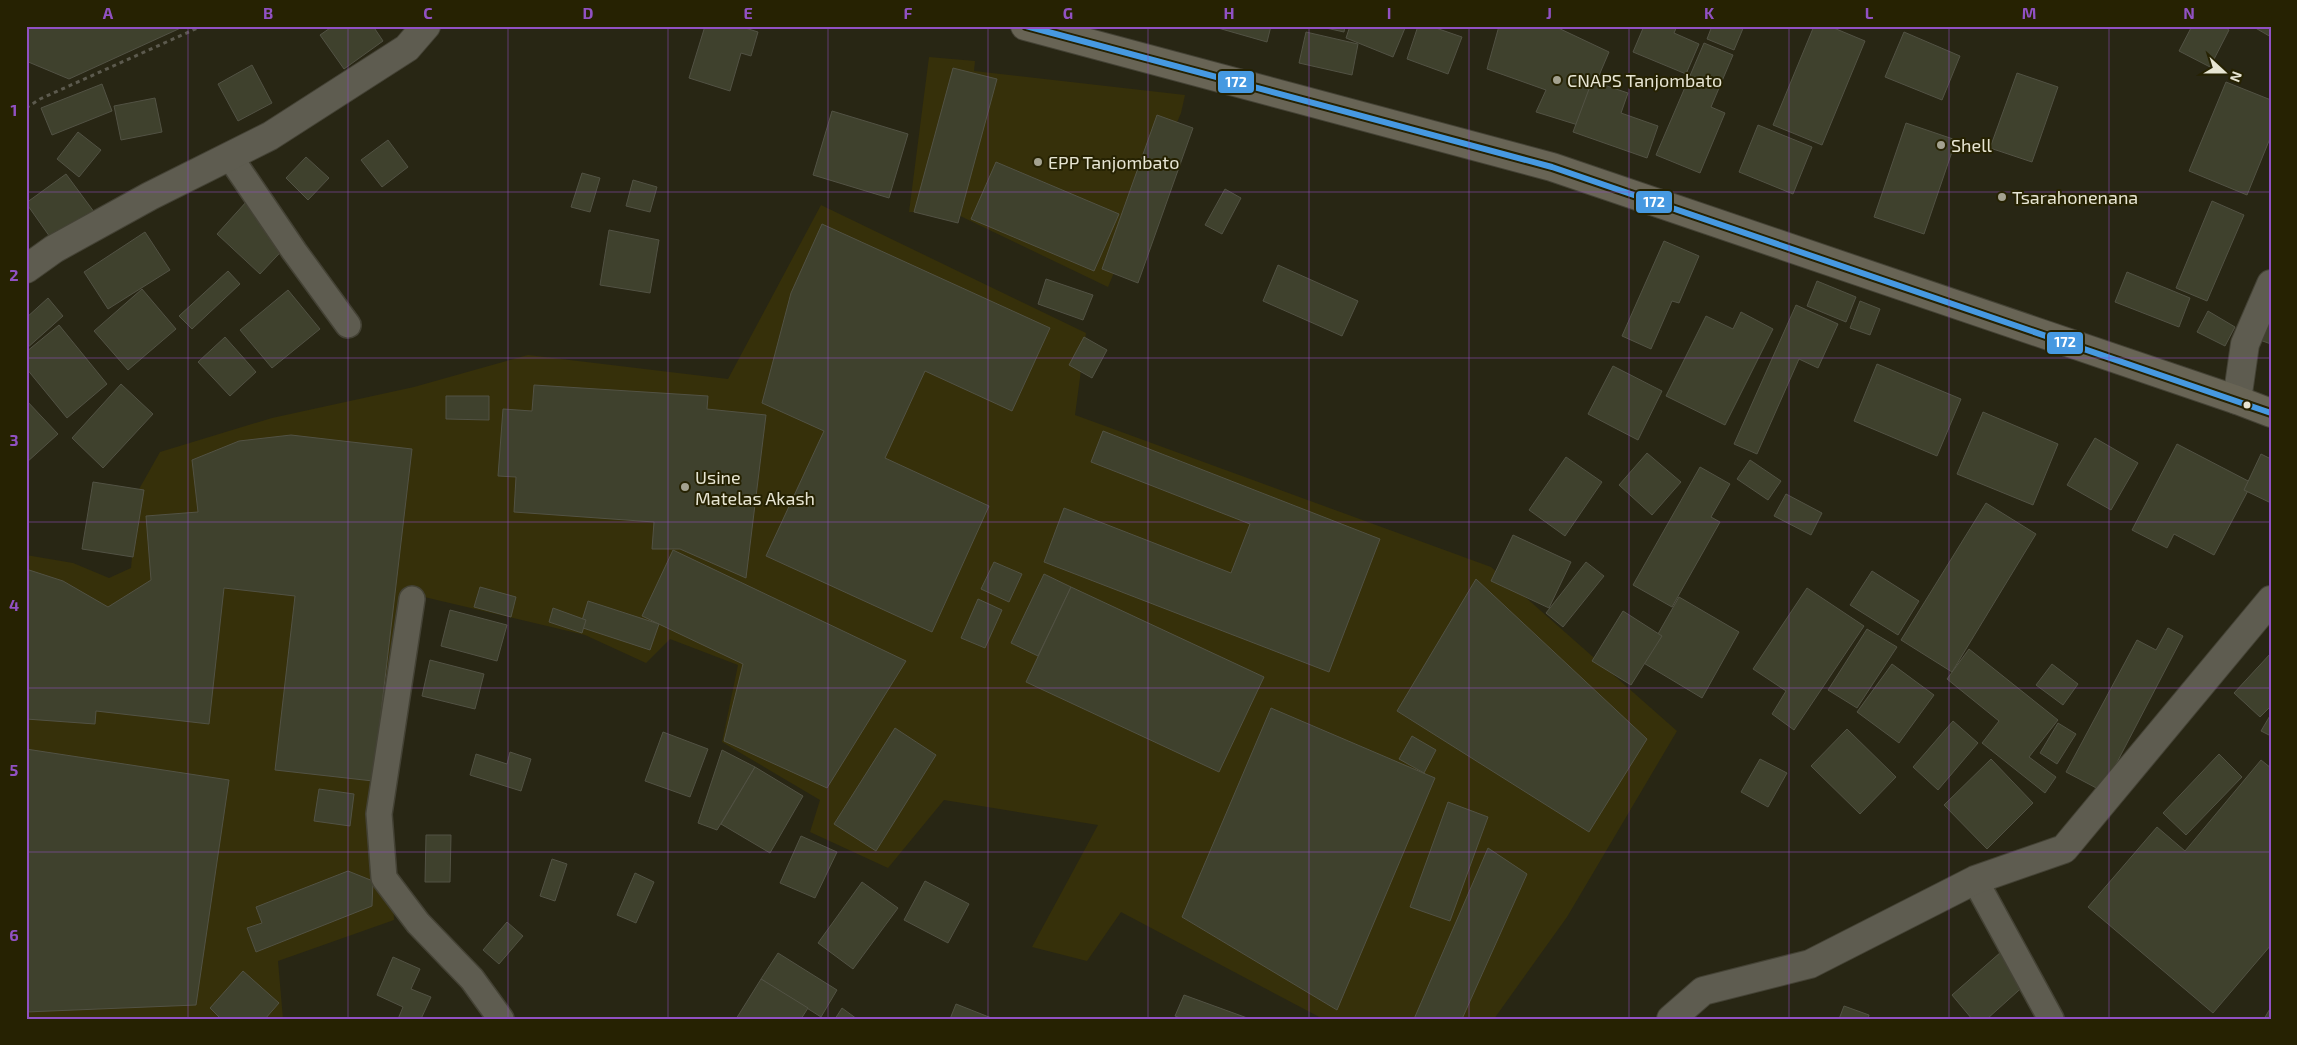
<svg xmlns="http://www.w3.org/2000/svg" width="2297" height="1045" font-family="'Exo 2',sans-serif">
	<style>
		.built { fill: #36300a }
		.building { fill: #3f412d; stroke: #525244 }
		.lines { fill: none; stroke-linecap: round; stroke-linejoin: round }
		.service-casing { stroke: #444235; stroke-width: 28 }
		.minor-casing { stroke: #444235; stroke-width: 30 }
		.tertiary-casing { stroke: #444235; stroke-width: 30 }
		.primary-casing { stroke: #444235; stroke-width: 30 }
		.path { stroke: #5c5a4e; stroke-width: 3; stroke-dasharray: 4 4; stroke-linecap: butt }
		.service { stroke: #5e5c50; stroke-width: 25 }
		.minor { stroke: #5e5c50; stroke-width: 28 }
		.tertiary { stroke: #5e5c50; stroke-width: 28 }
		.primary { stroke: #686455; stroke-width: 28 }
		.bus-1-casing { stroke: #262202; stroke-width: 10 }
		.bus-1 { stroke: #4699e1; stroke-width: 6 }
		.grid { fill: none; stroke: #9151c3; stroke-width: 1; stroke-opacity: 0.55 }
		.poi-dot { fill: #a4a290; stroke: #262202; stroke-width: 2 }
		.bus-dot { fill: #e7e5d3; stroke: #262202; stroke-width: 2 }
		.labels { text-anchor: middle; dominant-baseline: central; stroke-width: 4; stroke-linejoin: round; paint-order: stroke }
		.poi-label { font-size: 18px; fill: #e7e5d3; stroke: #262202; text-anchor: start }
		.line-badge { stroke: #262202; stroke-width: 2 }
		.badge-label { font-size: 14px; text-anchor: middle; font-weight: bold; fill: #fff }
		.neatline { fill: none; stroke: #9151c3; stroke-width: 2 }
		.grid-label { font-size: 16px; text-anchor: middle; font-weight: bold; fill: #9151c3 }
	</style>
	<rect width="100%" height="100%" fill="#282614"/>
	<g class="built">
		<polygon points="929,57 975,61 974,71 1185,95 1181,113 1108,287 954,213 909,212"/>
		<polygon points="821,205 1086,333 1075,415 1491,567 1677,731 1567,917 1494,1019 1323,1019 1121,912 1087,961 1032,947 1098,825 944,800 888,868 810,832 820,800 722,742 738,665 670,639 646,663 585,635 420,596 390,808 394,920 278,961 283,1019 26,1019 26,555 73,563 109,578 131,568 138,491 160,452 272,418 414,387 528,355 728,379"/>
	</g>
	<g class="building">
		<polygon points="26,26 185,26 69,79 26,61"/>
		<polygon points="333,26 373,26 383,41 344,69 320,35"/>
		<polygon points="705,26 739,26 758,32 751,56 741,53 730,91 689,78"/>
		<polygon points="1219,26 1271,26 1267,42 1218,28"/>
		<polygon points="1317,26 1345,26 1344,32"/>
		<polygon points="1350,26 1402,26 1405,28 1393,57 1346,38"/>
		<polygon points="1418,26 1430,26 1462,37 1448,74 1407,59"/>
		<polygon points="1499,26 1554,26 1609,52 1578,125 1536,112 1546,90 1487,69"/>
		<polygon points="1644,26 1677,26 1674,33 1699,44 1686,74 1633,52"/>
		<polygon points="1712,26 1744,26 1734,50 1707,39"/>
		<polygon points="1814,26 1829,26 1865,41 1822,145 1773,125"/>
		<polygon points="2192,26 2223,26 2229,30 2210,67 2179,51"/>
		<polygon points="2252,26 2271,26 2271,37"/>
		<polygon points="1306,32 1358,44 1352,75 1299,63"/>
		<polygon points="1904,32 1960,56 1942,100 1885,77"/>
		<polygon points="1704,43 1733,55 1711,107 1725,113 1700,173 1656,155"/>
		<polygon points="252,65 272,103 238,121 218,84"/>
		<polygon points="953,68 997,79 958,223 914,212"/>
		<polygon points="2017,73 2058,87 2032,162 1990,148"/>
		<polygon points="1592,81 1628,93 1621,113 1658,126 1647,158 1573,132"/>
		<polygon points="2226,82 2271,100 2271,136 2247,195 2189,171"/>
		<polygon points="102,84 112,111 52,135 41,108"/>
		<polygon points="155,98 162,132 121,140 114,106"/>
		<polygon points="832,111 908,134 889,198 813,175"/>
		<polygon points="1157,115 1193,128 1138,283 1102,269"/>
		<polygon points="1906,123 1956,140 1924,234 1874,217"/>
		<polygon points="1758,125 1812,147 1793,194 1739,172"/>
		<polygon points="78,132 101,150 79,177 57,159"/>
		<polygon points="388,140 408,167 382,187 361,160"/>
		<polygon points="306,157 329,178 308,200 286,178"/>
		<polygon points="996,162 1119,214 1094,271 971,219"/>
		<polygon points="582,173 600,178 590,212 571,207"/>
		<polygon points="66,174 103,224 62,254 26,203"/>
		<polygon points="633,180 657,187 650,212 626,206"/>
		<polygon points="1225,189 1241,198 1222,234 1205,225"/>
		<polygon points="247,201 290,242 260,274 217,234"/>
		<polygon points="2212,201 2244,215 2207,301 2176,288"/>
		<polygon points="822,224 1050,328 1012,411 925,371 885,458 989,506 932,632 766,556 824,431 762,403 791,293"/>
		<polygon points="609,230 659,240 650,293 600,285"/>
		<polygon points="145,232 170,270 108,309 84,272"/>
		<polygon points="1664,241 1699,256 1679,303 1672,301 1651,349 1622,336"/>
		<polygon points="1278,265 1358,301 1342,336 1263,301"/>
		<polygon points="228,271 240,284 192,329 179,316"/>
		<polygon points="2127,272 2190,298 2179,327 2115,302"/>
		<polygon points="1046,279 1093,295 1083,320 1038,304"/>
		<polygon points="1817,281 1856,297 1846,322 1807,306"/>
		<polygon points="142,289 176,329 128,370 94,331"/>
		<polygon points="288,290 320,329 272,368 240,330"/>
		<polygon points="48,298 63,316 26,349 26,318"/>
		<polygon points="1860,301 1880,309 1870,335 1850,328"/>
		<polygon points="1796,305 1838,324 1818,368 1799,359 1757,454 1734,444"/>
		<polygon points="2271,306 2271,344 2257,339"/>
		<polygon points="2208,311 2235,327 2225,346 2197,332"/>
		<polygon points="1741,312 1773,329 1725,425 1666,396 1706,316 1733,329"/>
		<polygon points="59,325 107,384 67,418 26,368 26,352"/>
		<polygon points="225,337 256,372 230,396 198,362"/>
		<polygon points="1084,337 1107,350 1092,378 1069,365"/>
		<polygon points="1877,364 1961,399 1937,456 1854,421"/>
		<polygon points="1613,366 1662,391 1638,440 1588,414"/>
		<polygon points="121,384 153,414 103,468 72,438"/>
		<polygon points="534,385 708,396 707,409 766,415 746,578 680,549 652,549 654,522 514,512 516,477 498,476 503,409 532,411"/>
		<polygon points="446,396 489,396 489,420 446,419"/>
		<polygon points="26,400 58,434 26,463"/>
		<polygon points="1983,412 2058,444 2033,505 1957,474"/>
		<polygon points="1103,431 1380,539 1329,672 1044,562 1064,508 1231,573 1250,524 1091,462"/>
		<polygon points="291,435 412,449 373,781 275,770 295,596 224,588 209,724 96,711 95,724 26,719 26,569 63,581 108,607 151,580 146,516 198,512 192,460 239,441"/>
		<polygon points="2095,438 2138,463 2111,510 2067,485"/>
		<polygon points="2177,444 2252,483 2214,555 2174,534 2167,548 2132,530"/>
		<polygon points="1647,453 1681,482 1652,515 1619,485"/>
		<polygon points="2261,454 2271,459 2271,503 2244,490"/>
		<polygon points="1566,457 1602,482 1565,536 1529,510"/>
		<polygon points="1750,460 1781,481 1768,500 1737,479"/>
		<polygon points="1700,467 1730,484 1711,517 1720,522 1672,607 1633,585"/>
		<polygon points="93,482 144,490 133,557 82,549"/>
		<polygon points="1786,494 1822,513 1811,535 1774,516"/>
		<polygon points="1986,503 2036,534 1952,672 1901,640"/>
		<polygon points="1513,535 1571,562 1549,608 1491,581"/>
		<polygon points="673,550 906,661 827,788 724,741 743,664 642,616"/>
		<polygon points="994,562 1022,574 1009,602 981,589"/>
		<polygon points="1586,562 1604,576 1563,627 1546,613"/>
		<polygon points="1872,571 1919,601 1898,635 1850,605"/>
		<polygon points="1044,574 1071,587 1038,656 1011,643"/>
		<polygon points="1476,579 1647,739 1589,832 1397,711"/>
		<polygon points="480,587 516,597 511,617 474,607"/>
		<polygon points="1071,587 1264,677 1219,772 1026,682"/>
		<polygon points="1807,588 1864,626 1794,730 1772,714 1786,691 1753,669"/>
		<polygon points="1679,597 1739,632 1702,698 1642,662"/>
		<polygon points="978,599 1002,610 985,648 961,638"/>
		<polygon points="588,601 659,624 650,650 580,627"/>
		<polygon points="553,608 586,620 582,633 549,622"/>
		<polygon points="450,610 507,625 497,661 441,646"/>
		<polygon points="1623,611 1662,636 1631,685 1592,661"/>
		<polygon points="2168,628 2183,636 2102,791 2066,772 2137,640 2156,650"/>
		<polygon points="1867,629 1897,647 1857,708 1828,690"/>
		<polygon points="1969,649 2058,720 2029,757 2056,777 2045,793 1982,743 1999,721 1947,679"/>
		<polygon points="2271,653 2271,706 2260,717 2234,693"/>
		<polygon points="430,660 484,674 475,709 422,696"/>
		<polygon points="1892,664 1934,695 1899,743 1857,712"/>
		<polygon points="2052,664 2078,684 2063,705 2036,685"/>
		<polygon points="1271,708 1435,778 1337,1010 1182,917"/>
		<polygon points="2271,714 2271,736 2261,731"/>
		<polygon points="1953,721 1978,743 1938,790 1913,767"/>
		<polygon points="2058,723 2076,734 2057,764 2040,753"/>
		<polygon points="895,728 936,755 876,851 834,824"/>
		<polygon points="1847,729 1896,777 1860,814 1811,766"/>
		<polygon points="663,732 708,749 690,797 645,781"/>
		<polygon points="1412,736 1436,750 1424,773 1399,759"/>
		<polygon points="26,749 229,780 196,1005 26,1012"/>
		<polygon points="722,750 755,767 717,830 698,823"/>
		<polygon points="510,752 531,759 521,791 470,775 476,754 507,764"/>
		<polygon points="2219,754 2242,777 2186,835 2163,813"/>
		<polygon points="1760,759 1787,773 1768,807 1741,792"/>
		<polygon points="1991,759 2033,803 1987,849 1944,805"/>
		<polygon points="2261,760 2271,768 2271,945 2213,1013 2088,907 2157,827 2185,851"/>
		<polygon points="755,767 803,796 770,853 721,824"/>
		<polygon points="319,789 354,794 350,826 314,821"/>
		<polygon points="1448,802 1488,817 1450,921 1410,907"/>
		<polygon points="426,835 451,835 450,882 425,882"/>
		<polygon points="801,836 837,852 815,898 780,883"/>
		<polygon points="1488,848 1527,874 1462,1019 1414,1019"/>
		<polygon points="552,859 567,864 555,901 540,896"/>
		<polygon points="348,871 373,881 372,906 256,952 247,928 262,923 256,907"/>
		<polygon points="635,873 654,882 636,923 617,915"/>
		<polygon points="925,881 969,904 948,943 904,920"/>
		<polygon points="862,882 898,908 853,969 818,943"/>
		<polygon points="507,922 523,936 499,964 483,950"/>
		<polygon points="2001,952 2028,982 1987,1019 1972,1019 1952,995"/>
		<polygon points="778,953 837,990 821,1017 761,979"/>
		<polygon points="393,957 420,969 411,989 431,997 421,1019 398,1019 403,1007 377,995"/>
		<polygon points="243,971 279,1003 265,1019 221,1019 210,1008"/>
		<polygon points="761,979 808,1008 801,1019 736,1019"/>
		<polygon points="1184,995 1250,1019 1183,1019 1175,1016"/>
		<polygon points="956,1004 994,1019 950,1019"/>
		<polygon points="1844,1006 1869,1015 1868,1019 1839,1019"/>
		<polygon points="2271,1007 2271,1019 2264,1019"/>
		<polygon points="842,1008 857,1019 835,1019"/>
	</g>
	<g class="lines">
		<g class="service-casing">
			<g id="service">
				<polyline points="230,157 294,251 348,325"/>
				<polyline points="412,599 379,814 384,878 418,923 472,979 501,1019"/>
				<polyline points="1975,880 2051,1019"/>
			</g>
		</g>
		<g class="minor-casing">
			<g id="minor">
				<polyline points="26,269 54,249 150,196 270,136 407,48 426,26"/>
				<polyline points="2237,400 2245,344 2271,284"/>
			</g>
		</g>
		<g class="tertiary-casing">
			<polyline id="tertiary" points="1671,1019 1703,991 1810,964 1975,880 2064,849 2271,600"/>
		</g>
		<g class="primary-casing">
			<polyline id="primary" points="1025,26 1552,167 2237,400 2271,413"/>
		</g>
		<polyline class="path" points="26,108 40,99 202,26"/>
		<use href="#service" class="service"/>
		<use href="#minor" class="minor"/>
		<use href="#tertiary" class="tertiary"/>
		<use href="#primary" class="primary"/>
		<g class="bus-1-casing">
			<polyline id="bus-1" points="1026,26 1552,167 2271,413"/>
		</g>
		<use href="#bus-1" class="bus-1"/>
	</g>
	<path class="grid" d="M188 26V1019M348 26V1019M508 26V1019M668 26V1019M828 26V1019M988 26V1019M1148 26V1019M1309 26V1019M1469 26V1019M1629 26V1019M1789 26V1019M1949 26V1019M2109 26V1019M26 192H2271M26 358H2271M26 522H2271M26 688H2271M26 852H2271"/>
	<g class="poi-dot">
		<circle cx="1557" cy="80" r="5"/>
		<circle cx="1941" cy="145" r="5"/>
		<circle cx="1038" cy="162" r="5"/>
		<circle cx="2002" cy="197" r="5"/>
		<circle cx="685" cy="487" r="5"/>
	</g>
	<circle class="bus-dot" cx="2247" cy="405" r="4.5"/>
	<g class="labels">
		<g class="poi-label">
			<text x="1567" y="80">CNAPS Tanjombato</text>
			<text x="1951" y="145">Shell</text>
			<text x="1048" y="162">EPP Tanjombato</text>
			<text x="2012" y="197">Tsarahonenana</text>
			<text x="695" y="477">Usine<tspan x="695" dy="21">Matelas Akash</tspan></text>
		</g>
	</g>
	<g class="line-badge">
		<rect x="1217" y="70" width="38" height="24" rx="5" fill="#4699e1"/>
		<rect x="1635" y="190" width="38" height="24" rx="5" fill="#4699e1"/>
		<rect x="2046" y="331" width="38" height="24" rx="5" fill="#4699e1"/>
	</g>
	<g class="badge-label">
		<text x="1236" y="87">172</text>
		<text x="1654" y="207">172</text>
		<text x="2065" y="347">172</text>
	</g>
	<rect width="2297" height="1045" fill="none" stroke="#262202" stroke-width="55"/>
	<g transform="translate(2224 72) rotate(111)" stroke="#262202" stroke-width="4" paint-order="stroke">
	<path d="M0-4L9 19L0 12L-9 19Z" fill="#e7e5d3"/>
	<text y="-8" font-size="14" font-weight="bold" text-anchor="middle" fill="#e7e5d3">N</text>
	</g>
	<rect x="28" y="28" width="2242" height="990" class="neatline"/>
	<g class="grid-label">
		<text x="108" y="19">A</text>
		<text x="268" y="19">B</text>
		<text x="428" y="19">C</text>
		<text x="588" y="19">D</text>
		<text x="748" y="19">E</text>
		<text x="908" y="19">F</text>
		<text x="1068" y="19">G</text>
		<text x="1229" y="19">H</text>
		<text x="1389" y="19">I</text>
		<text x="1549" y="19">J</text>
		<text x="1709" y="19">K</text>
		<text x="1869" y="19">L</text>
		<text x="2029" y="19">M</text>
		<text x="2189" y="19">N</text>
		<text x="14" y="116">1</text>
		<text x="14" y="281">2</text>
		<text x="14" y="446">3</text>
		<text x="14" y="611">4</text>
		<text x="14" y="776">5</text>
		<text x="14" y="941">6</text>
	</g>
</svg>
